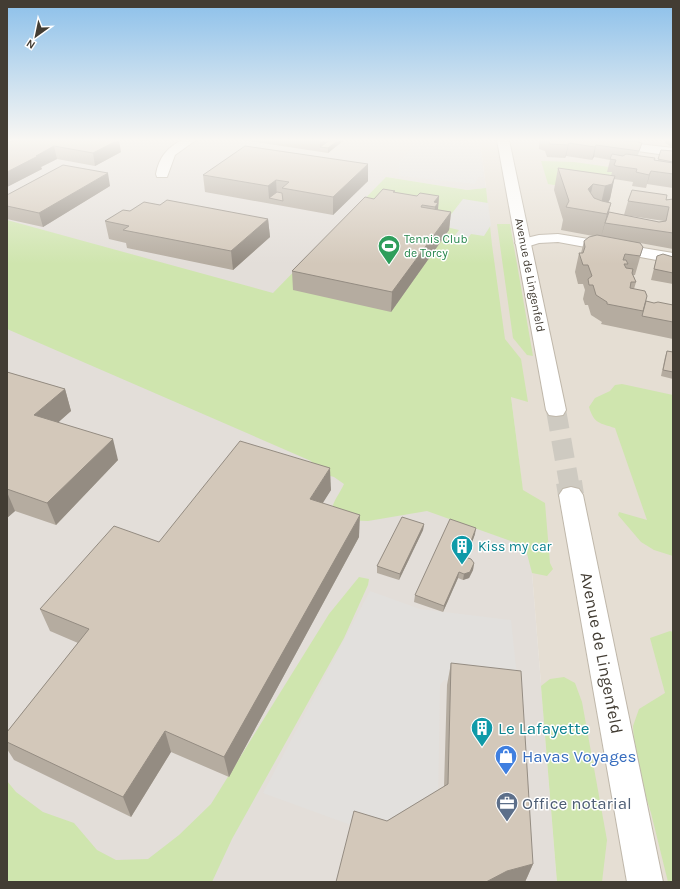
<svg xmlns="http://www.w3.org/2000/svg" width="680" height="889" font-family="Karla,sans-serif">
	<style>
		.residential { fill: #e5ded3 }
		.industrial { fill: #e3ded9 }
		.green { fill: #cfe5ae }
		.parking { fill: #e2e0dd }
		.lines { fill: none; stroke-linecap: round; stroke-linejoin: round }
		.tertiary-tunnel-far1 { stroke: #cecac1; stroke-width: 20; stroke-dasharray: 20 10; stroke-linecap: butt }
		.tertiary-tunnel { stroke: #cecac1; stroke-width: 26; stroke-dasharray: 26 13; stroke-linecap: butt }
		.minor-casing { stroke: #bfb7aa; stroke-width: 2 }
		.tertiary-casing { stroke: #bfb7aa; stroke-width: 2 }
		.minor { fill: #fff; fill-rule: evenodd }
		.tertiary { fill: #fff; fill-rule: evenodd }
		.wall { fill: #b5aca0 }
		.shaded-wall { fill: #948c82 }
		.building { fill: #d3c8ba; stroke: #948c82 }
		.labels { text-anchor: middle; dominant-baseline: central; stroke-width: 3; stroke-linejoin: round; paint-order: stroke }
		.far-leisure-label { font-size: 12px; fill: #27864d; stroke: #fff; text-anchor: start }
		.far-street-label { font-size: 12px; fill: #433d34; stroke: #fff }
		.culture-label { font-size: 14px; fill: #0d838f; stroke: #fff; text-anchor: start }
		.near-street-label { font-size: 17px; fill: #433d34; stroke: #fff }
		.near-culture-label { font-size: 17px; fill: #0d838f; stroke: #fff; text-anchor: start }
		.near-shop-label { font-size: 17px; fill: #366cbe; stroke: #fff; text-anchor: start }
		.near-service-label { font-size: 17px; fill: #4e5e75; stroke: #fff; text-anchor: start }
	</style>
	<rect width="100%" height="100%" fill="#f1ede4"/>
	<polygon class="residential" points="480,140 673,140 673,882 557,882 530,548 511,397 266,300 386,177 467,190 486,188"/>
	<polygon class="industrial" points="7,140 480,140 486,188 467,190 386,177 511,397 530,548 557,882 125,882 7,838"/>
	<g class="green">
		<polygon points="541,161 574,162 609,167 613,173 607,185 598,192 548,184"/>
		<path d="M386 177 467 190 486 188 492 245 505 339 521 359 528 402 511 397 523 490 545 503 550 563 553 569 547 576 532 573 525 546 427 511 368 521 342 520 331 514C332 502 339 495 344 484L334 477 316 472 311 461 7 329V220L273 293Z"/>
		<polygon points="497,224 510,224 533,356 527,355 513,338"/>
		<path d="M622 384 673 395V556L654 550 641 542 618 515 619 512 647 520 615 428C600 423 594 424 589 407L595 398 610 391 615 385Z"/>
		<polygon points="359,577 369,579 368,585 344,638 232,839 212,882 7,882 7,781 16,792 43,812 74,823 97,850 116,860 148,859 179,835 211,804 329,614"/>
		<polygon points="670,631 673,632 673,882 668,882 651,813 635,761 633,726 639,709 665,693 650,638"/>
		<polygon points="564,677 575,683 582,702 607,840 602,882 557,882 541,686 550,679"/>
	</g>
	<g class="parking">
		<polygon points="416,141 463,143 463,147 480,148 483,177 478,177 475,184 399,176 399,161 411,149"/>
		<polygon points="463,199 488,203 491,225 484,236 471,234 466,241 453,238 459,230 442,226"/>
		<polygon points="370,591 420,609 511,620 518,687 444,680 440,685 438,801 381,836 263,793"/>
	</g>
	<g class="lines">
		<polyline class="tertiary-tunnel-far1" points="556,410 569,483"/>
		<polyline class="tertiary-tunnel" points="569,482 571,495"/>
		<g class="minor-casing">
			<g id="minor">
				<path d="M182 140H196L175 155 167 177H157L156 174C159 157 167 148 182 140Z"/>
				<polygon points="549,140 604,140 673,148 673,156 588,144 554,143 550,142"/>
				<polygon points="558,234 673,253 673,263 558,242 539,243 523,248 518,246 515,243 518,240 539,235"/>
			</g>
		</g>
		<g class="tertiary-casing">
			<g id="tertiary">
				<polygon points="497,140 509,140 566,410 563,415 556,416 549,415 546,410"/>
				<polygon points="571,487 579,489 583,495 663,882 627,882 559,495 563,489"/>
			</g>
		</g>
		<use href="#minor" class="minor"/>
		<use href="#tertiary" class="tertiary"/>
	</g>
	<g class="wall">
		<polygon points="133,140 149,140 145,141"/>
		<polygon points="159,140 170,140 168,141"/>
		<polygon points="243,140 344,140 328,153"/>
		<polygon points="438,140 468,140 468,141"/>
		<polygon points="540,140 621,140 642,143 638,155 658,161 661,150 673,151 673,188 647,184 646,188 632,186 633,182 614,179 610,199 608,202 611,203 609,212 659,222 664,221 624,215 628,201 673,199 673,249 640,243 643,247 635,275 633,275 636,282 634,289 646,301 673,322 673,339 601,324 602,322 591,315 588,305 585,305 583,299 585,290 583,284 578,284 575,272 579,253 581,253 584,241 593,236 561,230 563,220 554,190 558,168 611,176 612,172 607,172 610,160 594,157 592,160 566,156 565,158 547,157 545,151 539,149 539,146"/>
		<polygon points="627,140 639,140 639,141"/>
		<polygon points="664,140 673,140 673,147 672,147 665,143 665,141"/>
		<polygon points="7,143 121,152 95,166 57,159 41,167 42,169 7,187"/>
		<polygon points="203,175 368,181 333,215 205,192"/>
		<polygon points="110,186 43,227 7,219 7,206"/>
		<polygon points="395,193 417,196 439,196 438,210 451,212 449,230 391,312 293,290 292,271 374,199"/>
		<polygon points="160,205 268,219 270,237 233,270 127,248 126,243 109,239 105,221 130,211"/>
		<polygon points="657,256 673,257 673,284 651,280"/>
		<polygon points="667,351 673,352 673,379 661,376 665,357"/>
		<polygon points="7,372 65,389 71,411 58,422 118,460 56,525 15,511 7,518"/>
		<polygon points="331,490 322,503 359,537 229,777 171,752 131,817 14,760 7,749 7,732 78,643 50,631 40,609 159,542"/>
		<polygon points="424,524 423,530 399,580 377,573 377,566"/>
		<polygon points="475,534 466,558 474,563 473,570 469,578 463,580 458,578 443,612 414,602 415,595"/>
		<polygon points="451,663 533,864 525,882 336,882 387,821 444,787 447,685"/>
	</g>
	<g class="shaded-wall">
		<polygon points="118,140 119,140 121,152 95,166 93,153"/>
		<polygon points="320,140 335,140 320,147"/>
		<polygon points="339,140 344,140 328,153 328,148"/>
		<polygon points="569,143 566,156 565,158 568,145"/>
		<polygon points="596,145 594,157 592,160 595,147"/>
		<polygon points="54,146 57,159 41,167 42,169 7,187 7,172 36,156"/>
		<polygon points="368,164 368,181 333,215 333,197"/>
		<polygon points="651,171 647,184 646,188 649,175"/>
		<polygon points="108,173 110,186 43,227 39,213"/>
		<polygon points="615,176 610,199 606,207 600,208 605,186"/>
		<polygon points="276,180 277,197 269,198 268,186"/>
		<polygon points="593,184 588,206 588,189"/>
		<polygon points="439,196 437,220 433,225 435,207 434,202"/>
		<polygon points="611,203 606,223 605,223 601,237 607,214"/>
		<polygon points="451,212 449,230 391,312 392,292"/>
		<polygon points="268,219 270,237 233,270 231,251"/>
		<polygon points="65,389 71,411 42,437 34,415"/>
		<polygon points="113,439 118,460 56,525 47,503"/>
		<polygon points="330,468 331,490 311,522 310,499"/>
		<polygon points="7,492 15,511 7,518"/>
		<polygon points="360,515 359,537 229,777 224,757"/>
		<polygon points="424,524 423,530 399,580 400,574"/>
		<polygon points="476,528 475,534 464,564 465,557"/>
		<polygon points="474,563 473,570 469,578 463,580 464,574"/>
		<polygon points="459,572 458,578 443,612 444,606"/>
		<polygon points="165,731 171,752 131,817 123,797"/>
		<polygon points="533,864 525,882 486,882 507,871"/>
	</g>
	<g class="building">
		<polygon points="14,140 118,140 93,153 54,146 36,156 38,156 7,172 7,143"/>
		<polygon points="330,140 339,140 328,148 320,147"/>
		<polygon points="548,140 621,140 628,141 635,141 642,143 639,151 596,145 595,147 569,143 568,145 550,144"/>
		<polygon points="245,146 368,164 333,197 282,188 289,182 276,180 268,186 203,175"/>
		<polygon points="661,150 673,151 673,162 658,159"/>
		<polygon points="612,154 623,156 626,154 655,158 654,160 673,163 673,174 651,171 649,175 636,172 637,169 616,166 614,165 616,160 610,159"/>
		<polygon points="63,165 108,173 39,213 7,206 7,195"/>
		<polygon points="558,168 615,176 612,184 605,186 593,184 588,189 594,198 602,201 611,203 607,214 566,207 569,201"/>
		<polygon points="383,189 395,191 393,192 417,196 420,193 439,196 434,202 438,203 435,207 422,205 421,207 451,212 392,292 292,271 365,197 374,199"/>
		<polygon points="632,190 667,195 666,200 673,199 673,233 605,223 609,212 659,222 666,221 669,207 628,201"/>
		<polygon points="277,192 282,193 283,201 269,198"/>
		<polygon points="167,200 268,219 231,251 123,230 129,226 105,221 123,210 130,211 144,202 160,205"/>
		<polygon points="597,235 640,243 643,247 640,256 625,254 623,260 626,260 628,264 624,264 626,268 633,269 632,273 636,282 631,282 630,288 645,291 647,296 643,311 607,304 607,302 596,295 593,285 589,285 588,279 592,276 588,265 583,265 579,253 583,253 585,247 584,241 589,237"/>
		<polygon points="663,254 673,257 673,273 654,269 657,256"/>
		<polygon points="646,301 654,303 658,302 673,305 673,322 642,316"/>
		<polygon points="667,351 673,352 673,372 663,370"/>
		<polygon points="7,372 65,389 34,415 113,439 47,503 7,489"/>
		<polygon points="240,441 330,468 310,499 360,515 224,757 165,731 123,797 7,742 7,732 89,629 40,609 114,526 159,542"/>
		<polygon points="402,517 424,524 400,574 377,566"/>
		<polygon points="450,519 476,528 465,557 471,559 474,563 470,572 464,574 459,572 444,606 415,595"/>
		<polygon points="451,663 521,671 533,864 507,871 486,882 336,882 354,811 387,821 448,784"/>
	</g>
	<linearGradient id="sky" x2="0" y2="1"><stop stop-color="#8cc0ea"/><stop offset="0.53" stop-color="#f9f7f3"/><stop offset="1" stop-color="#f9f7f3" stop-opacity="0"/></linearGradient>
	<rect width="680" height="264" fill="url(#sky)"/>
	<defs>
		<g id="stadium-pin" transform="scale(1.15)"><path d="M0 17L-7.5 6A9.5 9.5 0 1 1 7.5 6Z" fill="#2e9e5b" stroke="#fff"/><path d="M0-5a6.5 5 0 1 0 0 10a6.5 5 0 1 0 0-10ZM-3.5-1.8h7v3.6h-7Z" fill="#fff"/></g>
		<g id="building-pin" transform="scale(1.15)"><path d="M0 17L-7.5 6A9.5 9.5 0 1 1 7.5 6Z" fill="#0f9aa8" stroke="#fff"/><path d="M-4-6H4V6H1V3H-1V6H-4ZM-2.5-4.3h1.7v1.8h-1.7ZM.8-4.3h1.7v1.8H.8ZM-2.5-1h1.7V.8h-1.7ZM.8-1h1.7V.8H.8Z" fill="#fff"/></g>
		<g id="shop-pin" transform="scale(1.15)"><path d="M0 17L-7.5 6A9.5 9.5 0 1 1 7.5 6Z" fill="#3f7fe0" stroke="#fff"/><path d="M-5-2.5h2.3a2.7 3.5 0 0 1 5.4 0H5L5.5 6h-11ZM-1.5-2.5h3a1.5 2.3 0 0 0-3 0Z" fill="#fff"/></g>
		<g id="office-pin" transform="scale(1.15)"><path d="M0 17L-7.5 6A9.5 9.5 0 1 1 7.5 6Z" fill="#5c6f8a" stroke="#fff"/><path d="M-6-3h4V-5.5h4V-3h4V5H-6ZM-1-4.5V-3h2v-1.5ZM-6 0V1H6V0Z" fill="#fff"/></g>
	</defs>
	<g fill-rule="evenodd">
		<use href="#stadium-pin" x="389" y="246"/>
		<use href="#building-pin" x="462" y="546"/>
		<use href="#building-pin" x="482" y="728"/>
		<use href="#shop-pin" x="506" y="756"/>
		<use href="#office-pin" x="507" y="803"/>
	</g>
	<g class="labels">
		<g class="far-leisure-label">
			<text x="404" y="239">Tennis Club<tspan x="404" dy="14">de Torcy</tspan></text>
		</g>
		<g class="far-street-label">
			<text transform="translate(530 275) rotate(79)">Avenue de Lingenfeld</text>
		</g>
		<g class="culture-label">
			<text x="478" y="546">Kiss my car</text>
		</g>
		<g class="near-street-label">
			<text transform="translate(602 653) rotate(79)">Avenue de Lingenfeld</text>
		</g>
		<g class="near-culture-label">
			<text x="498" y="728">Le Lafayette</text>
		</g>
		<g class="near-shop-label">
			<text x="522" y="756">Havas Voyages</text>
		</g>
		<g class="near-service-label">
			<text x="522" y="803">Office notarial</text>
		</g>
	</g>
	<rect width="680" height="889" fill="none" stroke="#433d34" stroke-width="16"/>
	<g transform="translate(36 36) rotate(213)" stroke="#ffffff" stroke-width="3" paint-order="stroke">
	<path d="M0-3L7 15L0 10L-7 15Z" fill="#433d34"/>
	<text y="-6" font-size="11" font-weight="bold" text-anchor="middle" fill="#433d34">N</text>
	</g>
</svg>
